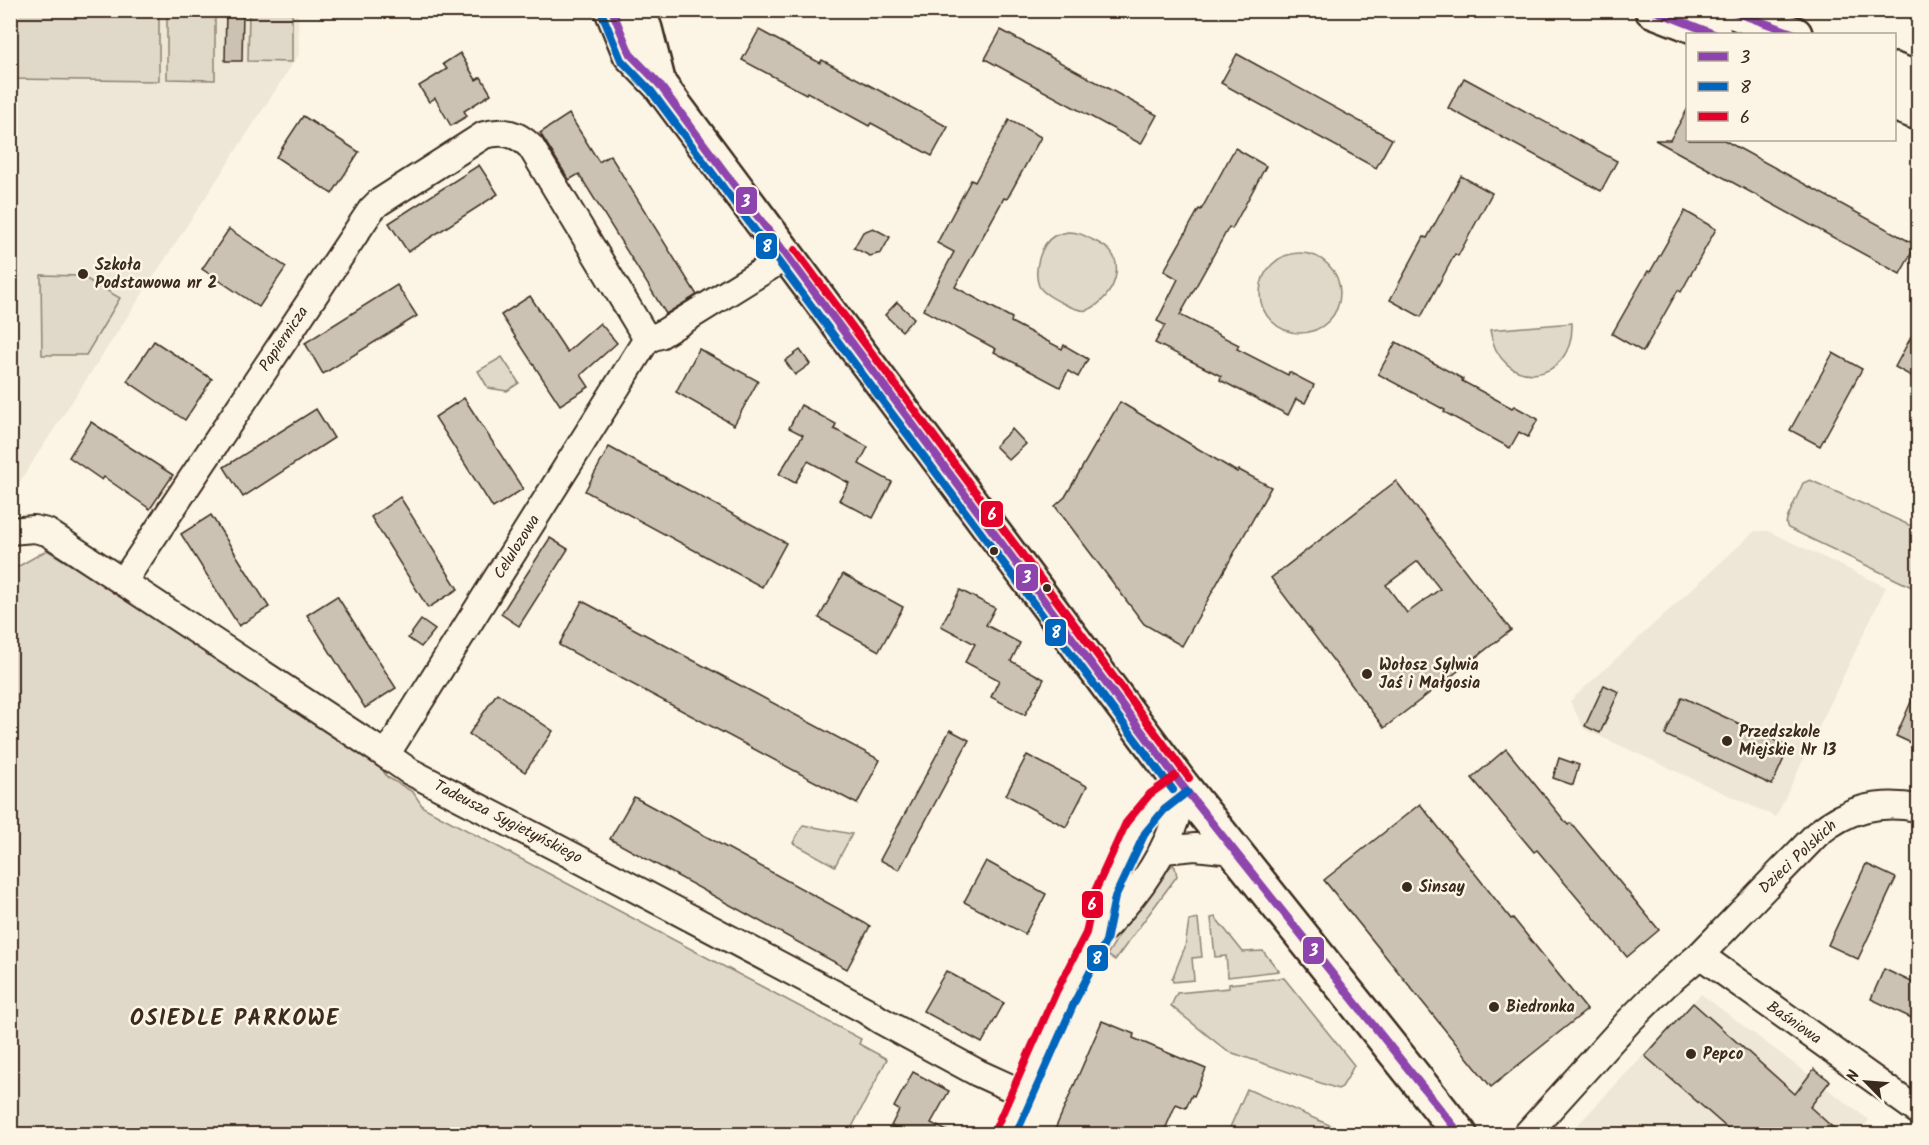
<svg xmlns="http://www.w3.org/2000/svg" width="1929" height="1145" font-family="Kalam,sans-serif">
	<style>
		.built { fill: #eee6d6 }
		.green { fill: #e0d8c8; stroke: #8e8173; stroke-width: 1.5 }
		.building { fill: #ccc2b3; stroke: #3b2a1e; stroke-width: 1.5; fill-rule: evenodd }
		.lines { fill: none; stroke-linecap: round; stroke-linejoin: round }
		.minor-casing { stroke: #3b2a1e; stroke-width: 30 }
		.tertiary-casing { stroke: #3b2a1e; stroke-width: 38 }
		.secondary-casing { stroke: #3b2a1e; stroke-width: 38 }
		.minor { stroke: #fcf5e5; stroke-width: 26 }
		.tertiary { stroke: #fcf5e5; stroke-width: 33 }
		.secondary { stroke: #fcf5e5; stroke-width: 33 }
		.bus-1-casing { stroke: #fcf5e5; stroke-width: 12 }
		.bus-2-casing { stroke: #fcf5e5; stroke-width: 12 }
		.bus-3-casing { stroke: #fcf5e5; stroke-width: 12 }
		.bus-1 { stroke: #8e44ad; stroke-width: 8 }
		.bus-2 { stroke: #0065bd; stroke-width: 8 }
		.bus-3 { stroke: #e4002b; stroke-width: 8 }
		.poi-dot { fill: #3b2a1e; stroke: #fcf5e5; stroke-width: 2 }
		.labels { text-anchor: middle; dominant-baseline: central; stroke-width: 5; stroke-linejoin: round; paint-order: stroke }
		.poi-label { font-size: 16px; font-weight: bold; fill: #3b2a1e; stroke: #fcf5e5; text-anchor: start }
		.street-label { font-size: 16px; fill: #3b2a1e; stroke: #fcf5e5 }
		.district-label { font-size: 22px; font-weight: bold; letter-spacing: 1.5px; fill: #3b2a1e; stroke: #fcf5e5 }
		.line-badge { stroke: #fcf5e5; stroke-width: 2 }
		.badge-label { font-size: 16px; text-anchor: middle; font-weight: bold; fill: #fff }
	</style>
	<rect width="100%" height="100%" fill="#fcf5e5"/>
	<filter id="ink" filterUnits="userSpaceOnUse"><feTurbulence type="fractalNoise" baseFrequency=".0167" numOctaves="2"/><feDisplacementMap in="SourceGraphic" scale="12" xChannelSelector="R" yChannelSelector="G"/><feConvolveMatrix kernelMatrix="1 2 1 2 8 2 1 2 1" color-interpolation-filters="sRGB"/></filter>
	<g filter="url(#ink)">
		<g class="built">
			<polygon points="11,11 298,11 299,54 11,495"/>
			<polygon points="1755,531 1768,531 1886,587 1776,817 1584,729 1570,701"/>
			<polygon points="1701,994 1869,1120 1858,1134 1569,1134"/>
		</g>
		<g class="green">
			<polygon points="11,10 159,11 159,81 11,79"/>
			<polygon points="167,11 215,11 215,80 167,79"/>
			<polygon points="249,11 292,11 292,62 248,61"/>
			<path d="M1068 232C1078 232 1084 235 1093 240 1099 243 1105 246 1109 250 1122 263 1116 284 1106 296 1101 302 1094 308 1087 310 1078 313 1043 295 1039 286 1033 271 1040 244 1054 236 1058 234 1064 233 1068 232Z"/>
			<circle cx="1300" cy="293" r="40"/>
			<polygon points="41,275 81,276 120,298 86,355 42,355"/>
			<path d="M1572 323C1574 387 1499 392 1490 330Z"/>
			<polygon points="502,357 519,383 507,391 488,388 478,371"/>
			<polygon points="1810,480 1918,529 1918,590 1788,528 1786,524 1787,519 1803,483"/>
			<polygon points="47,550 116,593 377,761 387,777 413,792 423,807 861,1039 859,1044 887,1059 850,1131 855,1134 464,1134 444,1126 434,1134 11,1134 10,571"/>
			<polygon points="803,825 852,834 835,866 793,843"/>
			<path d="M1173 865 1175 867 1177 876 1115 960 1107 955C1123 929 1150 882 1173 865Z"/>
			<polygon points="1215,917 1243,952 1263,951 1279,971 1228,977 1226,956 1215,957 1211,918"/>
			<polygon points="1198,919 1202,957 1192,958 1194,980 1173,982 1172,979 1185,947 1189,921"/>
			<polygon points="1284,978 1354,1065 1347,1079 1342,1087 1338,1089 1227,1051 1171,1006 1177,993 1229,988 1229,984"/>
			<polygon points="1247,1089 1350,1134 1227,1134"/>
		</g>
		<g class="building">
			<polygon points="226,10 243,11 242,61 225,61"/>
			<polygon points="759,30 820,63 822,60 948,127 932,156 871,123 869,126 807,92 806,94 742,60"/>
			<polygon points="1001,30 1157,115 1141,144 985,59"/>
			<polygon points="460,53 476,80 481,77 491,94 464,111 467,116 451,126 435,98 429,102 419,86 447,69 443,64"/>
			<polygon points="1237,54 1392,139 1376,168 1221,83"/>
			<polygon points="1464,78 1617,161 1601,191 1448,108"/>
			<polygon points="1688,108 1688,140 1724,140 1916,245 1900,274 1655,140 1670,140"/>
			<polygon points="569,114 599,162 610,155 697,295 666,314 579,174 569,180 540,133"/>
			<polygon points="303,116 359,152 332,194 276,157"/>
			<polygon points="1009,120 1041,137 1007,199 1004,198 955,287 1012,318 1011,322 1062,349 1064,345 1088,359 1078,377 1068,371 1060,387 994,352 996,349 923,310 954,252 937,243 971,180 975,182"/>
			<polygon points="1235,148 1266,166 1232,229 1229,227 1180,315 1239,345 1237,349 1288,375 1289,372 1314,385 1305,403 1296,399 1288,415 1220,380 1221,376 1155,343 1165,325 1157,321 1178,279 1164,271 1199,209 1201,210"/>
			<polygon points="479,165 498,194 408,252 389,223"/>
			<polygon points="1461,176 1492,193 1458,256 1455,254 1421,317 1390,300 1424,237 1427,238"/>
			<polygon points="1685,211 1716,229 1681,292 1678,290 1643,352 1612,334 1648,271 1650,272"/>
			<polygon points="873,228 890,237 881,253 870,256 854,248 863,232"/>
			<polygon points="229,229 286,267 259,307 202,269"/>
			<polygon points="397,285 417,316 323,374 305,343"/>
			<polygon points="530,296 567,352 600,323 617,343 581,375 589,387 560,405 501,315"/>
			<polygon points="897,302 914,318 902,331 885,315"/>
			<polygon points="1918,324 1918,380 1895,367"/>
			<polygon points="154,341 212,379 185,420 127,381"/>
			<polygon points="1396,342 1463,379 1462,381 1512,408 1514,406 1538,419 1528,437 1519,432 1510,448 1444,412 1445,410 1378,374"/>
			<polygon points="699,349 758,381 734,425 676,392"/>
			<polygon points="800,350 810,364 795,375 785,361"/>
			<polygon points="1833,353 1862,369 1820,446 1790,430"/>
			<polygon points="464,398 523,489 493,508 435,417"/>
			<polygon points="1120,402 1237,472 1239,470 1271,487 1182,646 1144,624 1055,506 1065,497"/>
			<polygon points="801,405 836,424 834,429 868,447 859,464 892,482 873,518 839,500 849,483 808,461 795,483 779,474 803,435 789,428"/>
			<polygon points="316,409 334,438 243,497 224,467"/>
			<polygon points="91,422 173,475 150,509 104,477 102,480 69,457"/>
			<polygon points="1012,429 1026,444 1009,460 995,446"/>
			<polygon points="609,447 786,543 762,587 585,491"/>
			<path d="M1396 481 1511 630 1384 728 1271 578ZM1418 561 1440 589 1407 613 1386 585Z"/>
			<polygon points="400,497 458,589 428,608 371,517"/>
			<polygon points="211,515 269,607 239,626 181,534"/>
			<polygon points="550,538 568,549 519,626 501,614"/>
			<polygon points="843,574 903,607 879,651 819,618"/>
			<polygon points="960,590 995,608 986,625 1020,643 1011,661 1044,679 1025,715 991,697 999,680 965,662 975,644 941,626"/>
			<polygon points="337,596 396,688 365,708 307,615"/>
			<polygon points="582,601 880,760 857,804 559,645"/>
			<polygon points="421,620 435,630 421,647 408,638"/>
			<polygon points="1604,685 1619,692 1600,733 1585,726"/>
			<polygon points="1918,686 1918,746 1896,736"/>
			<polygon points="497,693 553,731 525,772 469,734"/>
			<polygon points="1682,697 1789,747 1772,785 1665,735"/>
			<polygon points="950,730 969,740 899,870 880,860"/>
			<polygon points="1506,749 1568,825 1571,823 1659,930 1627,957 1537,850 1534,852 1472,778"/>
			<polygon points="1027,755 1087,786 1066,827 1006,795"/>
			<polygon points="1559,758 1579,765 1573,785 1553,778"/>
			<polygon points="634,797 870,926 847,969 610,839"/>
			<polygon points="1420,804 1511,919 1513,918 1587,1010 1491,1087 1324,880"/>
			<polygon points="986,861 1046,894 1025,934 964,902"/>
			<polygon points="1866,864 1896,878 1858,959 1828,945"/>
			<polygon points="1884,969 1918,985 1918,1021 1871,999"/>
			<polygon points="946,971 1004,1003 982,1043 923,1011"/>
			<polygon points="1693,1003 1795,1094 1814,1069 1830,1081 1810,1107 1840,1134 1734,1134 1645,1056"/>
			<polygon points="1102,1021 1134,1034 1133,1038 1206,1069 1194,1096 1192,1095 1186,1108 1176,1104 1163,1134 1053,1134"/>
			<polygon points="913,1072 949,1091 931,1123 953,1134 908,1134 891,1126 899,1110 894,1107"/>
		</g>
		<g class="lines">
			<g class="minor-casing">
				<g id="minor">
					<polyline points="647,339 660,335 787,256"/>
					<polyline points="10,531 34,529 47,532 386,755 409,771 573,856 865,1010 880,1020 978,1073 1022,1093"/>
					<path d="M123 582 371 210 378 203 484 135C504 130 517 133 531 147L647 339 386 755"/>
					<polyline points="1164,850 1195,847 1233,851"/>
					<path d="M1096 937C1128 904 1160 866 1175 821 1179 809 1180 796 1181 784"/>
					<polyline points="1700,955 1918,1111"/>
					<polyline points="1005,1134 1066,996 1096,937 1105,894 1136,827 1157,802 1181,784"/>
					<path d="M1527 1134 1629 1021 1666 984 1700 955 1817 834C1848 808 1879 801 1918 808"/>
				</g>
			</g>
			<g class="tertiary-casing">
				<g id="tertiary">
					<polyline points="612,10 630,54 659,84 1181,784 1460,1134"/>
					<polyline points="638,10 645,29 658,80"/>
				</g>
			</g>
			<g class="secondary-casing">
				<g id="secondary">
					<polyline points="1652,10 1714,34"/>
					<polyline points="1728,10 1795,34"/>
					<polyline points="1894,70 1918,79"/>
					<polyline points="1894,104 1918,113"/>
				</g>
			</g>
			<use href="#minor" class="minor"/>
			<use href="#tertiary" class="tertiary"/>
			<use href="#secondary" class="secondary"/>
			<g class="bus-1-casing">
				<g id="bus-1">
					<polyline points="612,10 630,54 659,84 1181,784 1460,1134"/>
					<polyline points="1653,10 1714,34"/>
					<polyline points="1729,10 1795,34"/>
				</g>
			</g>
			<g class="bus-2-casing">
				<g id="bus-2">
					<polyline points="602,14 621,60 651,91 1173,790"/>
					<polyline points="1016,1134 1075,1001 1106,941 1115,897 1145,833 1164,810 1187,792"/>
				</g>
			</g>
			<g class="bus-3-casing">
				<g id="bus-3">
					<polyline points="795,250 1189,778"/>
					<polyline points="995,1130 1056,992 1086,933 1095,891 1126,823 1150,794 1175,776"/>
				</g>
			</g>
			<use href="#bus-1" class="bus-1"/>
			<use href="#bus-2" class="bus-2"/>
			<use href="#bus-3" class="bus-3"/>
		</g>
	</g>
	<g class="poi-dot">
		<circle cx="83" cy="274" r="6"/>
		<circle cx="994" cy="551" r="5"/>
		<circle cx="1047" cy="588" r="5"/>
		<circle cx="1367" cy="674" r="6"/>
		<circle cx="1727" cy="741" r="6"/>
		<circle cx="1407" cy="887" r="6"/>
		<circle cx="1494" cy="1007" r="6"/>
		<circle cx="1691" cy="1054" r="6"/>
	</g>
	<g class="labels">
		<g class="poi-label">
			<text x="95" y="265">Szkoła<tspan x="95" dy="18">Podstawowa nr 2</tspan></text>
			<text x="1379" y="665">Wołosz Sylwia<tspan x="1379" dy="18">Jaś i Małgosia</tspan></text>
			<text x="1739" y="732">Przedszkole<tspan x="1739" dy="18">Miejskie Nr 13</tspan></text>
			<text x="1419" y="887">Sinsay</text>
			<text x="1506" y="1007">Biedronka</text>
			<text x="1703" y="1054">Pepco</text>
		</g>
		<g class="street-label">
			<text transform="translate(284 339) rotate(-56)">Papiernicza</text>
			<text transform="translate(517 547) rotate(-58)">Celulozowa</text>
			<text transform="translate(508 822) rotate(27)">Tadeusza Sygietyńskiego</text>
			<text transform="translate(1798 857) rotate(-43)">Dzieci Polskich</text>
			<text transform="translate(1794 1023) rotate(35)">Baśniowa</text>
		</g>
		<g class="district-label">
			<text x="235" y="1019">OSIEDLE PARKOWE</text>
		</g>
	</g>
	<g class="line-badge">
		<rect x="735" y="186" width="23" height="29" rx="6" fill="#8e44ad"/>
		<rect x="755" y="232" width="23" height="28" rx="6" fill="#0065bd"/>
		<rect x="980" y="500" width="24" height="28" rx="6" fill="#e4002b"/>
		<rect x="1015" y="563" width="24" height="29" rx="6" fill="#8e44ad"/>
		<rect x="1044" y="618" width="23" height="29" rx="6" fill="#0065bd"/>
		<rect x="1081" y="890" width="23" height="29" rx="6" fill="#e4002b"/>
		<rect x="1302" y="936" width="23" height="29" rx="6" fill="#8e44ad"/>
		<rect x="1086" y="944" width="23" height="28" rx="6" fill="#0065bd"/>
	</g>
	<g class="badge-label">
		<text x="746" y="207">3</text>
		<text x="767" y="252">8</text>
		<text x="992" y="520">6</text>
		<text x="1027" y="583">3</text>
		<text x="1056" y="638">8</text>
		<text x="1092" y="910">6</text>
		<text x="1314" y="956">3</text>
		<text x="1097" y="964">8</text>
	</g>
	<rect width="1929" height="1145" fill="none" stroke="#fcf5e5" stroke-width="36"/>
	<rect x="18" y="18" width="1893" height="1109" fill="none" stroke="#3b2a1e" stroke-width="2" filter="url(#ink)"/>
	<rect x="1686" y="33" width="210" height="108" fill="#fcf5e5" stroke="#afa495" stroke-width="1.5"/>
	<rect x="1698" y="52" width="30" height="9" fill="#8e44ad" stroke="#afa495" stroke-width="1.5"/>
	<text x="1740" y="63" font-size="18" fill="#3b2a1e">3</text>
	<rect x="1698" y="82" width="30" height="9" fill="#0065bd" stroke="#afa495" stroke-width="1.5"/>
	<text x="1740" y="93" font-size="18" fill="#3b2a1e">8</text>
	<rect x="1698" y="112" width="30" height="9" fill="#e4002b" stroke="#afa495" stroke-width="1.5"/>
	<text x="1740" y="123" font-size="18" fill="#3b2a1e">6</text>
	<g transform="translate(1866 1082) rotate(295)" stroke="#fcf5e5" stroke-width="4.5" paint-order="stroke">
	<path d="M0-4.5L10 22L0 15L-10 22Z" fill="#3b2a1e"/>
	<text y="-9" font-size="16" font-weight="bold" text-anchor="middle" fill="#3b2a1e">N</text>
	</g>
</svg>
